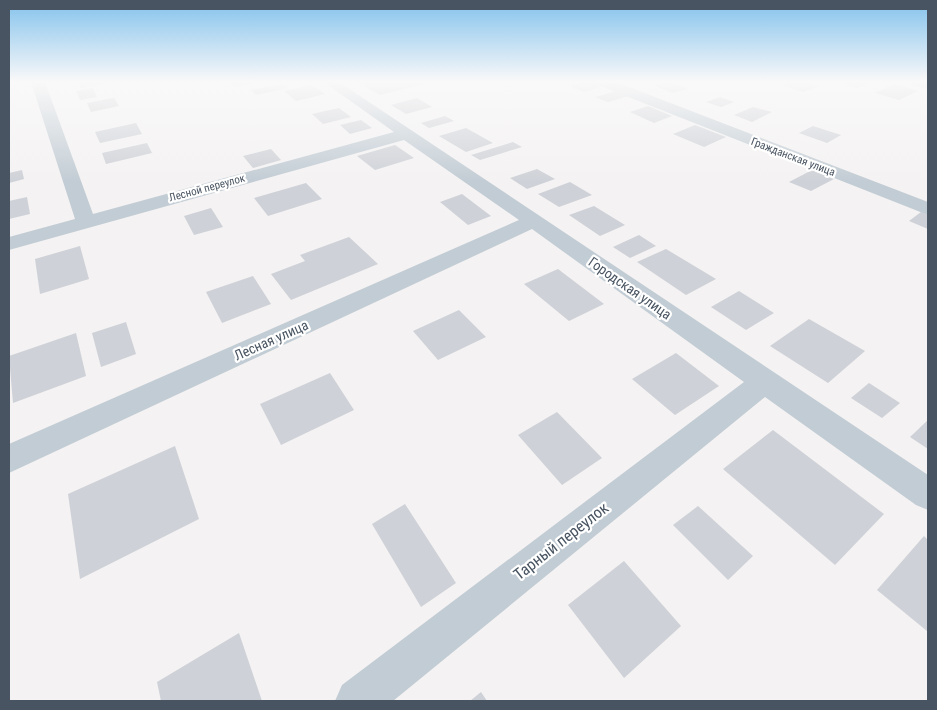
<svg xmlns="http://www.w3.org/2000/svg" width="937" height="710" font-family="'Roboto Condensed',sans-serif">
	<style>
		.building { fill: #ced1d7 }
		.lines { fill: none; stroke-linecap: round; stroke-linejoin: round }
		.street { fill: #c2ccd4; fill-rule: evenodd }
		.labels { text-anchor: middle; dominant-baseline: central; stroke-width: 4.5; stroke-linejoin: round; paint-order: stroke }
		.far-street-label { font-size: 11px; fill: #485461; stroke: #fff }
		.street-label { font-size: 14px; fill: #485461; stroke: #fff }
		.near-street-label { font-size: 16px; fill: #485461; stroke: #fff }
	</style>
	<rect width="100%" height="100%" fill="#f4f2f2"/>
	<g class="building">
		<polygon points="78,82 108,82 108,83 81,88"/>
		<polygon points="230,82 254,82 255,83 235,87"/>
		<polygon points="357,82 419,82 423,84 380,95"/>
		<polygon points="582,82 594,82 603,86 584,92 570,86"/>
		<polygon points="668,82 671,82 688,89 673,93 655,86"/>
		<polygon points="791,82 807,82 819,86 803,92 782,85"/>
		<polygon points="838,82 870,82 857,88"/>
		<polygon points="283,84 288,88 256,95 251,90"/>
		<polygon points="895,84 918,91 899,100 875,93"/>
		<polygon points="312,85 325,94 296,101 284,91"/>
		<polygon points="93,88 97,97 80,100 76,91"/>
		<polygon points="616,91 629,96 608,102 595,97"/>
		<polygon points="720,97 734,102 721,107 706,102"/>
		<polygon points="114,98 119,106 91,112 87,103"/>
		<polygon points="417,98 432,107 406,114 391,105"/>
		<polygon points="648,106 672,116 654,123 630,112"/>
		<polygon points="753,107 772,112 752,122 734,115"/>
		<polygon points="339,108 351,117 323,124 312,114"/>
		<polygon points="445,116 454,121 429,128 421,123"/>
		<polygon points="361,120 372,128 350,134 340,125"/>
		<polygon points="136,123 142,134 100,143 95,132"/>
		<polygon points="695,125 726,137 704,147 673,134"/>
		<polygon points="813,126 841,135 827,143 799,133"/>
		<polygon points="466,128 493,143 466,152 439,136"/>
		<polygon points="513,142 522,147 480,160 471,155"/>
		<polygon points="147,143 152,153 106,164 102,153"/>
		<polygon points="395,145 414,158 375,170 357,156"/>
		<polygon points="271,149 281,160 253,168 243,156"/>
		<polygon points="537,169 555,179 527,189 510,178"/>
		<polygon points="22,170 24,179 9,183 9,173"/>
		<polygon points="812,170 834,179 811,191 789,182"/>
		<polygon points="570,182 592,195 559,207 538,194"/>
		<polygon points="306,183 322,199 268,216 254,198"/>
		<polygon points="462,194 491,216 468,225 440,202"/>
		<polygon points="27,197 30,214 9,219 9,201"/>
		<polygon points="594,206 625,225 600,236 569,215"/>
		<polygon points="211,208 223,227 194,235 184,216"/>
		<polygon points="921,212 928,215 928,229 909,221"/>
		<polygon points="639,235 656,246 630,258 613,247"/>
		<polygon points="349,237 378,264 291,300 271,274 305,261 300,255"/>
		<polygon points="80,246 89,279 40,294 35,259"/>
		<polygon points="666,249 716,279 686,295 637,262"/>
		<polygon points="558,269 604,304 569,321 524,284"/>
		<polygon points="253,276 271,304 222,323 206,292"/>
		<polygon points="739,291 774,313 746,330 711,307"/>
		<polygon points="459,310 486,337 438,360 413,331"/>
		<polygon points="809,319 865,351 828,383 770,346"/>
		<polygon points="126,322 136,354 101,367 92,333"/>
		<polygon points="76,333 86,376 13,403 9,356"/>
		<polygon points="676,353 719,386 675,415 632,379"/>
		<polygon points="330,373 354,410 281,445 260,404"/>
		<polygon points="869,383 900,403 882,418 851,398"/>
		<polygon points="557,412 602,458 562,485 518,435"/>
		<polygon points="928,420 928,449 910,437"/>
		<polygon points="773,430 884,514 835,565 723,469"/>
		<polygon points="175,446 199,519 80,579 68,494"/>
		<polygon points="405,504 456,583 421,607 372,524"/>
		<polygon points="698,506 753,556 728,580 673,525"/>
		<polygon points="924,536 928,540 927,631 877,590"/>
		<polygon points="624,561 681,626 624,678 568,605"/>
		<polygon points="239,633 262,701 161,701 157,682"/>
		<polygon points="481,692 487,701 470,701"/>
	</g>
	<g class="lines">
		<g class="street">
			<polygon points="31,82 45,82 93,214 394,132 324,82 339,82 928,475 928,510 916,505 765,397 393,701 335,701 342,685 744,382 532,229 9,473 9,444 519,220 404,140 9,250 9,237 75,219"/>
			<polygon points="597,82 616,82 928,202 928,215 598,85"/>
			<polygon points="911,82 928,82 928,89 912,85"/>
		</g>
	</g>
	<linearGradient id="sky" x2="0" y2="1"><stop stop-color="#83c2ec"/><stop offset="0.45" stop-color="#faf9f9"/><stop offset="1" stop-color="#faf9f9" stop-opacity="0"/></linearGradient>
	<rect width="937" height="182" fill="url(#sky)"/>
	<g class="labels">
		<g class="far-street-label">
			<text transform="translate(793 157) rotate(21)">Гражданская улица</text>
			<text transform="translate(207 188) rotate(-15)">Лесной переулок</text>
		</g>
		<g class="street-label">
			<text transform="translate(630 288) rotate(35)">Городская улица</text>
			<text transform="translate(271 340) rotate(-24)">Лесная улица</text>
		</g>
		<g class="near-street-label">
			<text transform="translate(561 541) rotate(-38)">Тарный переулок</text>
		</g>
	</g>
	<rect width="937" height="710" fill="none" stroke="#485461" stroke-width="20"/>
</svg>
